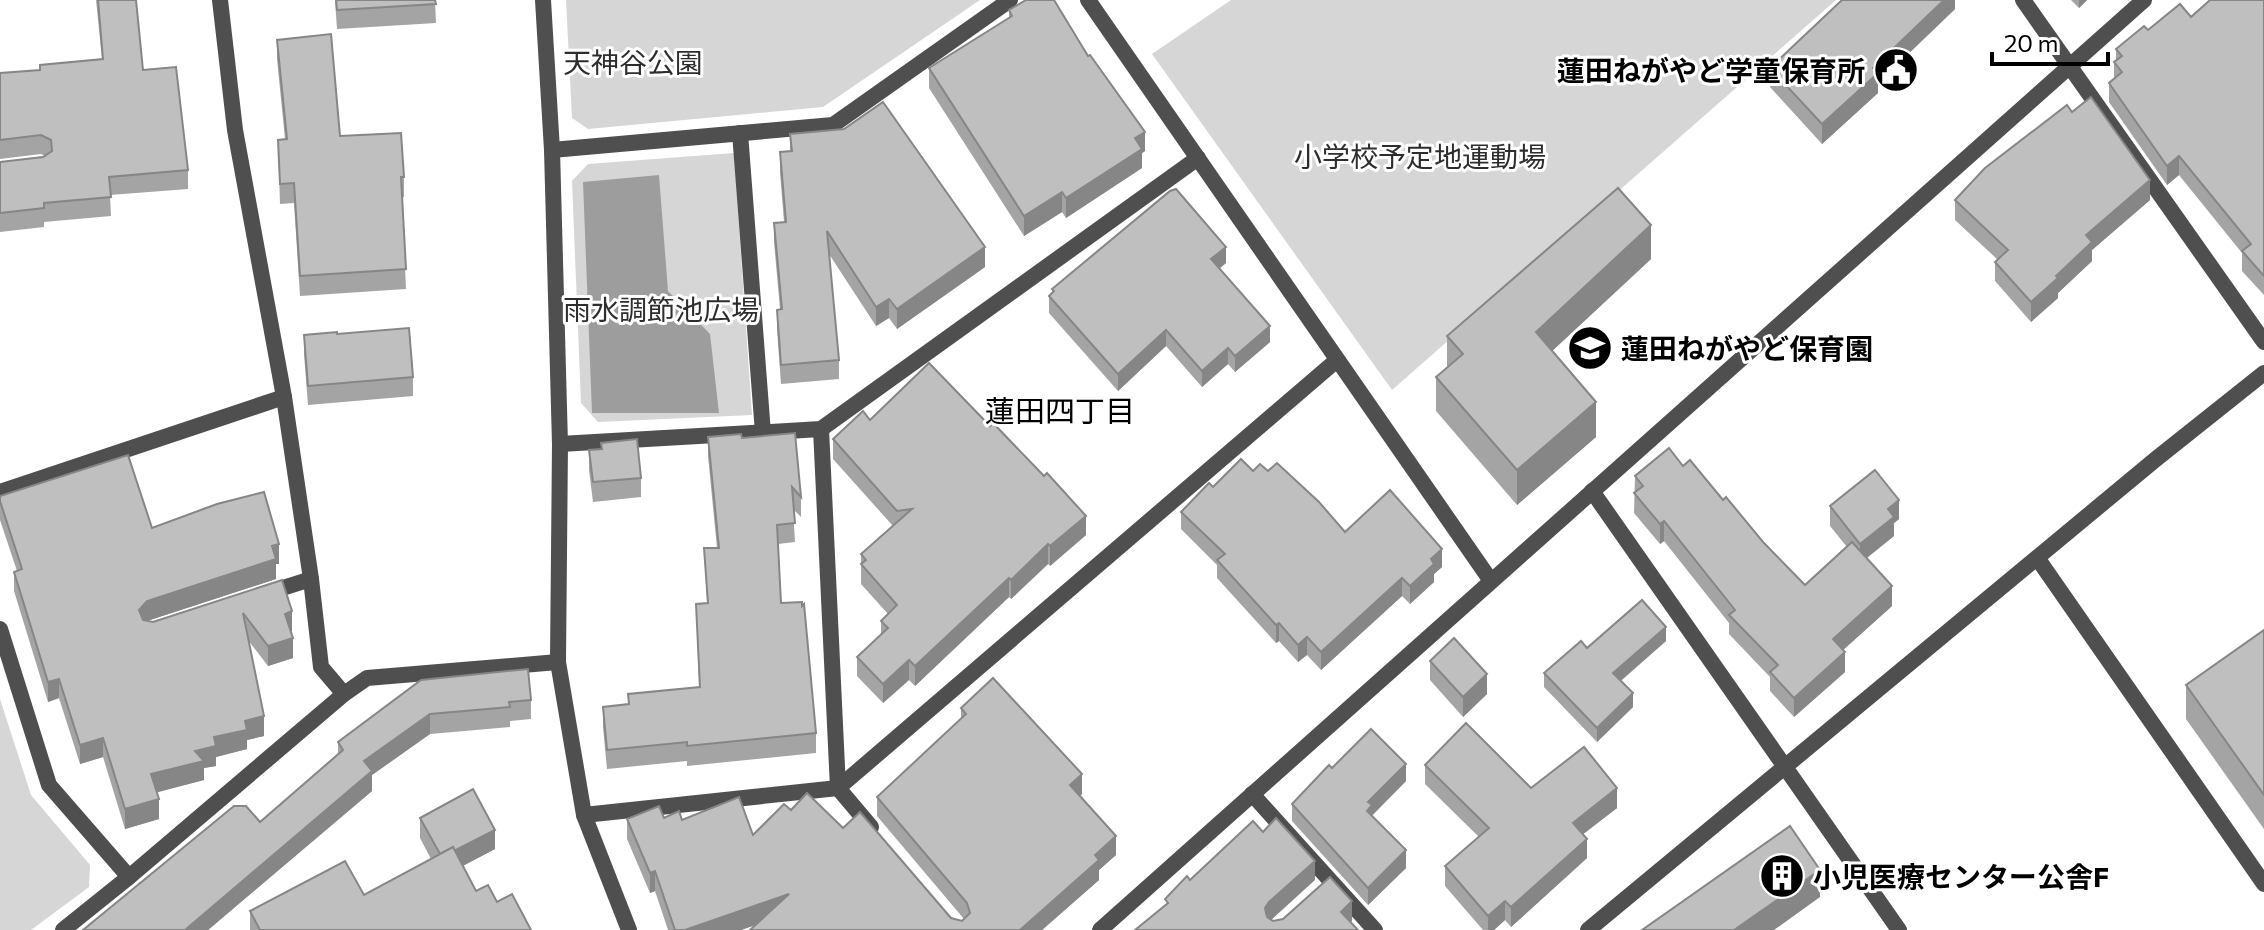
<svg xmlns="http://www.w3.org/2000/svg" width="2264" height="930" font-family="Commissioner,'Noto Sans JP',sans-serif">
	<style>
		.green { fill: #d6d6d6 }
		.water { fill: #9d9d9d }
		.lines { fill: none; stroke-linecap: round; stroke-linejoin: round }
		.minor { stroke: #4f4f4f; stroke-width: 16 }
		.tertiary { stroke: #4f4f4f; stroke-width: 16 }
		.wall { fill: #a4a4a4 }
		.shaded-wall { fill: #868686 }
		.building { fill: #bfbfbf; stroke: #868686; stroke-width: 2 }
		.labels { text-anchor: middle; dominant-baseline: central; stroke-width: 6; stroke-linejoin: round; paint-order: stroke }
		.park-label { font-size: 28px; fill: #2d2d2d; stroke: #fff }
		.poi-label { font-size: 28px; font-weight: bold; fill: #000; stroke: #fff; text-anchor: start }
		.neighbourhood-label { font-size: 30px; fill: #000; stroke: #fff }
	</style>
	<rect width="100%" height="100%" fill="#fff"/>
	<g class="green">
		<polygon points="566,0 980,0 823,107 588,129 572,118"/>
		<polygon points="1231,0 1836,0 1392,390 1152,54"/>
		<polygon points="734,153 752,415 598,422 581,403 572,181 588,164"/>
		<polygon points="0,699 31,795 90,865 89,887 31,930 0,930"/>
	</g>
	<polygon class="water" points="659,175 668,291 710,334 719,413 592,413 583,182"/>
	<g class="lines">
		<g class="minor">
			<polyline points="220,0 235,130 284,397 311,579 321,667 344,694"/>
			<polyline points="543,0 552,150 560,444 558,662 584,815 629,930"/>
			<polyline points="1088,0 1491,581"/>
			<polyline points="2023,0 2264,342"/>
			<polyline points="740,133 763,433"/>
			<polyline points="552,150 833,125 1010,0"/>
			<polyline points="821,429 838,788 871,827"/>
			<polyline points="560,444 821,429 1198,158"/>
			<polyline points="1592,491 1899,930"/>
			<polyline points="0,492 284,397"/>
			<polyline points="2038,559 2264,884"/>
			<polyline points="267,593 311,579"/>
			<polyline points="0,629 49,785 129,877"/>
			<polyline points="1252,794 1375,930"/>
			<polyline points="584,815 838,788 1337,360"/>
			<polyline points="63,930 129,877 344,694 367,678 558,662"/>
		</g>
		<g class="tertiary">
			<polyline points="1100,930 2144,0"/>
			<polyline points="1588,930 2156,459 2264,373"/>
		</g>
	</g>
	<g class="wall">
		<polygon points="96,0 136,0 143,70 188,170 188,189 110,195 111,216 44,222 44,227 0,232 0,162 45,156 41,154 0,159 0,73 40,70 102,59"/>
		<polygon points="335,0 435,0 436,23 337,29"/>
		<polygon points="1955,0 1955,9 1878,83 1878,93 1822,144 1770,87 1770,68"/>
		<polygon points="2071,0 2087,0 2079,8"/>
		<polygon points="2264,0 2264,295 2242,271 2242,253 2179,175 2167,185 2109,102 2109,83 2114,79 2114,62 2116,60 2116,49 2148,30 2191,17"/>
		<polygon points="1009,10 1145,151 1142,153 1142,168 1066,218 1062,212 1024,236 929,88 929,68 1009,18"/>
		<polygon points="277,40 340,136 404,177 404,197 402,197 406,289 300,296 294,203 280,204 278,140 285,139 277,59"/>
		<polygon points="790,134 985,267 897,329 889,318 876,326 829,254 839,360 839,379 781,384 777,329 777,310 780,309 774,242 774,223 784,222 780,172 780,152 790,151"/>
		<polygon points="1955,200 2150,200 2092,250 2092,261 2058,293 2058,298 2031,322 1995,281 1995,262 1998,260 1955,220"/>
		<polygon points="1651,259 1552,351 1596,437 1517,505 1436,411 1436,377 1447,367 1447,336"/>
		<polygon points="1226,263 1220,268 1270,342 1235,372 1228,364 1202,387 1166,346 1118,391 1049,313 1049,296 1052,293 1052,289"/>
		<polygon points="337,334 413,377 413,396 308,405 304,354 304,335"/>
		<polygon points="870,420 1086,535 1050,566 1048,564 1011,599 1009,597 915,686 909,680 883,703 857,676 857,657 881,634 881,621 888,614 861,584 861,554 893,526 833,459 833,439"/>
		<polygon points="795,433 801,497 801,517 793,509 795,542 778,544 781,603 816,733 816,753 687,766 687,761 607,769 603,727 603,707 628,704 628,694 699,687 696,604 707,603 704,548 717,548 708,456 708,437 742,438"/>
		<polygon points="589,450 641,478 641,497 593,502 589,470"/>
		<polygon points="1683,466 1723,500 1805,585 1847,547 1830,526 1830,506 1899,519 1894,523 1894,536 1867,558 1892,606 1843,650 1845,672 1794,717 1770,691 1770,677 1729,634 1729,623 1664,541 1660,544 1634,513 1635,476"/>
		<polygon points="1253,471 1268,471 1345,532 1442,567 1434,574 1434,582 1410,604 1402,596 1321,670 1307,655 1298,662 1279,641 1276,643 1217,578 1217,565 1181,529 1181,512 1213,487"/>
		<polygon points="0,496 152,528 279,564 276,564 276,579 147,621 153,622 282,580 292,631 290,631 293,658 268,666 248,640 264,736 247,740 247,749 216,757 216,766 204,768 204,780 156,792 159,819 125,829 103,757 80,764 59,698 48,702 14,591 14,572 17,571 0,520"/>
		<polygon points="2264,630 2264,829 2186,719 2186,685"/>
		<polygon points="1666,641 1621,681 1633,707 1597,742 1544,687 1544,673 1587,648"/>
		<polygon points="1430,661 1487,694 1463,717 1430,680"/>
		<polygon points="421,680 531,700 531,719 510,721 510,727 430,734 372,775 372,791 208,930 83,930 260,822 338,755 338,742"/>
		<polygon points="961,708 1082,794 1080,796 1116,855 1099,870 1099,880 1042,930 756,925 741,930 668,930 655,891 650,893 627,839 627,819 664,818 682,820 753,835 791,810 843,828 951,918 962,921 964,919 877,816 877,797 961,719"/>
		<polygon points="1425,765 1531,788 1617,808 1583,834 1587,858 1511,927 1505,920 1494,930 1483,930 1445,886 1445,866 1479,837 1425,784"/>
		<polygon points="1332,768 1406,781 1372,816 1406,868 1368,905 1292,821 1292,804"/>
		<polygon points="420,818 495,849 463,866 476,891 497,902 531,930 250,930 250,911 364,895 431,859 420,838"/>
	</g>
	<g class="shaded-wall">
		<polygon points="1944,0 1955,0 1955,9 1878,83 1878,93 1822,144 1822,124 1873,68"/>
		<polygon points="2079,0 2087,0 2079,8"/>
		<polygon points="1145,132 1145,151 1142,153 1142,168 1066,218 1066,198 1135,138"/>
		<polygon points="2179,156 2179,175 2167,185 2167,166"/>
		<polygon points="2150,180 2150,200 2092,250 2092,261 2058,293 2058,298 2031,322 2031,302 2086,235"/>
		<polygon points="1062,192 1062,212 1024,236 1024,216"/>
		<polygon points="1651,225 1651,259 1536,366 1536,332"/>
		<polygon points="985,247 985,267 897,329 897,309"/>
		<polygon points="1226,247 1226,263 1211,275 1211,259"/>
		<polygon points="889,299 889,318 876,326 876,307"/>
		<polygon points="1270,326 1270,342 1235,372 1235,356"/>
		<polygon points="1166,330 1166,346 1118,391 1118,374"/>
		<polygon points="1228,348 1228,364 1202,387 1202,371"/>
		<polygon points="1596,402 1596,437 1517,505 1517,470"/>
		<polygon points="1899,500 1899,519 1894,523 1894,536 1860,563 1860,544 1888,509"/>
		<polygon points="1086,516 1086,535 1050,566 1050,546"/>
		<polygon points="1664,521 1664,541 1660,544 1660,524"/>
		<polygon points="279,544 279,564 276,564 276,579 147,621 139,629 139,610 147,601"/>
		<polygon points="1048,544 1048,564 1011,599 1011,580"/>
		<polygon points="1442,549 1442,567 1434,574 1434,582 1410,604 1410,586 1431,559"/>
		<polygon points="1009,578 1009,597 915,686 915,666"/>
		<polygon points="1402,578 1402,596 1321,670 1321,652"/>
		<polygon points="1892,586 1892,606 1833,659 1833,639"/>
		<polygon points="292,611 292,631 285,633 285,614"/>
		<polygon points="1279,623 1279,641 1276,643 1276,625"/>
		<polygon points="1666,627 1666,641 1613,687 1613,673"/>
		<polygon points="1307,637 1307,655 1298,662 1298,645"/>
		<polygon points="293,638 293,658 268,666 268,646"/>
		<polygon points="1845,652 1845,672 1794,717 1794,698"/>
		<polygon points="909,660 909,680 883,703 883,684"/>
		<polygon points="1487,674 1487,694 1463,717 1463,697"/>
		<polygon points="59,679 59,698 48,702 48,682"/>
		<polygon points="1633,693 1633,707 1597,742 1597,728"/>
		<polygon points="430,714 430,734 372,775 372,791 208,930 185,930 364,761"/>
		<polygon points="264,716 264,736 247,740 247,749 216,757 216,766 204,768 204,780 151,794 151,774 195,751 214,737 245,721"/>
		<polygon points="103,738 103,757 80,764 80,745"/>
		<polygon points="1406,764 1406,781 1372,815 1367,828 1368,802"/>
		<polygon points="1082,774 1082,794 1070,804 1070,785"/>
		<polygon points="1617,788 1617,808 1573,842 1573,823"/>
		<polygon points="159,799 159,819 125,829 125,809"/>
		<polygon points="495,830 495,849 441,877 441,858"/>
		<polygon points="1116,836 1116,855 1099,870 1099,880 1042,930 1020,930 1095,855"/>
		<polygon points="1587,839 1587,858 1511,927 1511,907"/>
		<polygon points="1406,850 1406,868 1368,905 1368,888"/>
		<polygon points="1315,861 1315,880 1269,922 1265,908 1269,902"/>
		<polygon points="1820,870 1820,897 1774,930 1734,930"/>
		<polygon points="655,871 655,891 650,893 650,873"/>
		<polygon points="789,894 789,913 741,930 685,930"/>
		<polygon points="1352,901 1352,921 1343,930 1341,912"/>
		<polygon points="1505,901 1505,920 1494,930 1488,930 1488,916"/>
	</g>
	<g class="building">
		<polygon points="98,0 136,0 143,70 176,67 188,170 109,177 111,197 44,203 44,208 0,213 0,162 43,157 52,151 51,140 41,135 0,140 0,73 40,70 40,65 103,59"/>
		<polygon points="336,0 435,0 436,4 337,10"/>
		<polygon points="1026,0 1054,0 1088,56 1090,55 1145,132 1135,138 1142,149 1066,198 1062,192 1024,216 929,68 1012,16 1009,10"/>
		<polygon points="1842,0 1944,0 1873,68 1878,73 1822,124 1770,68"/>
		<polygon points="2210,0 2264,0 2264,276 2242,251 2251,244 2179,156 2167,166 2109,83 2122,72 2114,62 2122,56 2116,49 2144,26 2148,30 2180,4 2191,17"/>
		<polygon points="331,34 340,136 401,133 404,177 401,177 406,269 300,276 294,183 280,184 278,140 287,139 277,40"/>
		<polygon points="2091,97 2150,180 2086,235 2092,242 2056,276 2058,278 2031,302 1995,262 2008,250 1955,200 1985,168 2067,105 2072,112"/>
		<polygon points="883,102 985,247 897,309 889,299 876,307 827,231 839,360 781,365 777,310 782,309 774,223 786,222 780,152 792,151 790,134 844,129"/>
		<polygon points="1618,188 1651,225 1536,332 1596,402 1517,470 1436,377 1463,354 1447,336"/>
		<polygon points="1176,189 1226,247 1211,259 1270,326 1235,356 1228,348 1202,371 1166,330 1118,374 1049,296 1054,291 1052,289 1170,191"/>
		<polygon points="409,328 413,377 308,386 304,335 337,332 337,334"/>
		<polygon points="929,363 990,426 993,423 1044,476 1047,473 1086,516 1050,546 1048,544 1011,580 1009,578 915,666 909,660 883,684 857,657 888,628 881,621 897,605 861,564 866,560 861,554 912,509 897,511 833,439 863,411 870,420"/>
		<polygon points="795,433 801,497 792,487 795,523 777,525 781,603 802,602 802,606 804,604 816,733 687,746 687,742 607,750 603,707 629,704 628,694 700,687 696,604 708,603 704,548 719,548 708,437 741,434 742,438"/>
		<polygon points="637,439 641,478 593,482 589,450 602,449 601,443"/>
		<polygon points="1669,448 1683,466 1690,460 1723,500 1726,497 1763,542 1805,585 1852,542 1892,586 1833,639 1845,652 1794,698 1770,672 1778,665 1729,615 1735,610 1664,521 1660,524 1634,493 1643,486 1635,476"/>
		<polygon points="128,455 152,528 217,504 264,492 279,544 272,546 276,559 147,601 139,610 143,620 153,622 282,580 292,611 285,614 293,638 268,646 243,613 264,716 245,721 247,730 214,737 216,746 195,751 204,761 151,774 159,799 125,809 103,738 80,745 59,679 48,682 14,572 22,569 0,501 0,496"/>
		<polygon points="1241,459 1253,471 1260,464 1268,471 1277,463 1319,502 1345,532 1390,490 1442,549 1431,559 1434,564 1410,586 1402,578 1321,652 1307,637 1298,645 1279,623 1276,625 1217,560 1225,554 1181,512 1209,483 1213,487"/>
		<polygon points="1875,470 1899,500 1888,509 1894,517 1860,544 1830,506"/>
		<polygon points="1642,600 1666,627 1613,673 1633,693 1597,728 1544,673 1581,641 1587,648"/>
		<polygon points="2264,630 2264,795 2186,685"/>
		<polygon points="1454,638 1487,674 1463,697 1430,661"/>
		<polygon points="528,669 531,700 509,702 510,707 430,714 364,761 372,771 185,930 83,930 234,806 246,806 260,822 343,750 338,742 421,680"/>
		<polygon points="993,678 1082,774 1070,785 1116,836 1095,855 1099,860 1020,930 750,930 789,894 685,930 675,930 655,871 650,873 627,819 659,806 664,818 679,811 682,820 739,797 753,835 784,804 791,810 807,793 843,828 860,812 951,918 962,921 970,913 967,903 877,797 966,714 961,708"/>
		<polygon points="1466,723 1531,788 1584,747 1617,788 1573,823 1587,839 1511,907 1505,901 1488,916 1445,866 1489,828 1425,765"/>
		<polygon points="1371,729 1406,764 1368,802 1372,805 1367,811 1406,850 1368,888 1292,804 1329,765 1332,768"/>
		<polygon points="473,789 495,830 454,851 453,847 440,854 420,818"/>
		<polygon points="1276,818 1315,861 1269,902 1265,908 1267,917 1273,921 1283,919 1330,877 1352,901 1341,912 1358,930 1135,930 1168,903 1165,899 1187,876 1190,880 1253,821 1263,832"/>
		<polygon points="1790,826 1820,870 1734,930 1642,930"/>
		<polygon points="453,847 476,891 488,885 497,902 512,894 531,930 260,930 250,911 345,861 364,895"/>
	</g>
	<defs>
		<g id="civic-disc" transform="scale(2.3)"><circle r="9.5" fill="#000" stroke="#fff"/><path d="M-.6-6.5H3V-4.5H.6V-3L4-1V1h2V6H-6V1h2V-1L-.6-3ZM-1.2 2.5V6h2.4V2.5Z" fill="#fff"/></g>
		<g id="school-disc" transform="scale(2.3)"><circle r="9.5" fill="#000" stroke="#fff"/><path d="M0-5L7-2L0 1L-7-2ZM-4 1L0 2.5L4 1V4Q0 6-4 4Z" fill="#fff"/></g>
		<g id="building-disc" transform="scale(2.3)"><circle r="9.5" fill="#000" stroke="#fff"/><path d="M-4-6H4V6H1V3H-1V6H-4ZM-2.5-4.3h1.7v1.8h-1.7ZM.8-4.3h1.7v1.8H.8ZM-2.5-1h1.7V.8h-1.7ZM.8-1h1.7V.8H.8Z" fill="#fff"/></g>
	</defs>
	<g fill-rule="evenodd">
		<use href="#civic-disc" x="1896" y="70"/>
		<use href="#school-disc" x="1590" y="348"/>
		<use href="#building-disc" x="1782" y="876"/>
	</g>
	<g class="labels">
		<g class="park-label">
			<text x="633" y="62">天神谷公園</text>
			<text x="1420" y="156">小学校予定地運動場</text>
			<text x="661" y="309">雨水調節池広場</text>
		</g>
		<g class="poi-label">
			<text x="1865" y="70" text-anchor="end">蓮田ねがやど学童保育所</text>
			<text x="1621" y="348">蓮田ねがやど保育園</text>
			<text x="1813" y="876">小児医療センター公舎F</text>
		</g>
		<g class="neighbourhood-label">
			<text x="1060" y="409">蓮田四丁目</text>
		</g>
	</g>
	<path d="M1992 52v12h116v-12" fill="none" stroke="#000000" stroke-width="4"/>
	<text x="2004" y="52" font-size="24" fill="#000000" stroke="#ffffff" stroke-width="6" paint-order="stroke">20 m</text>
</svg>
